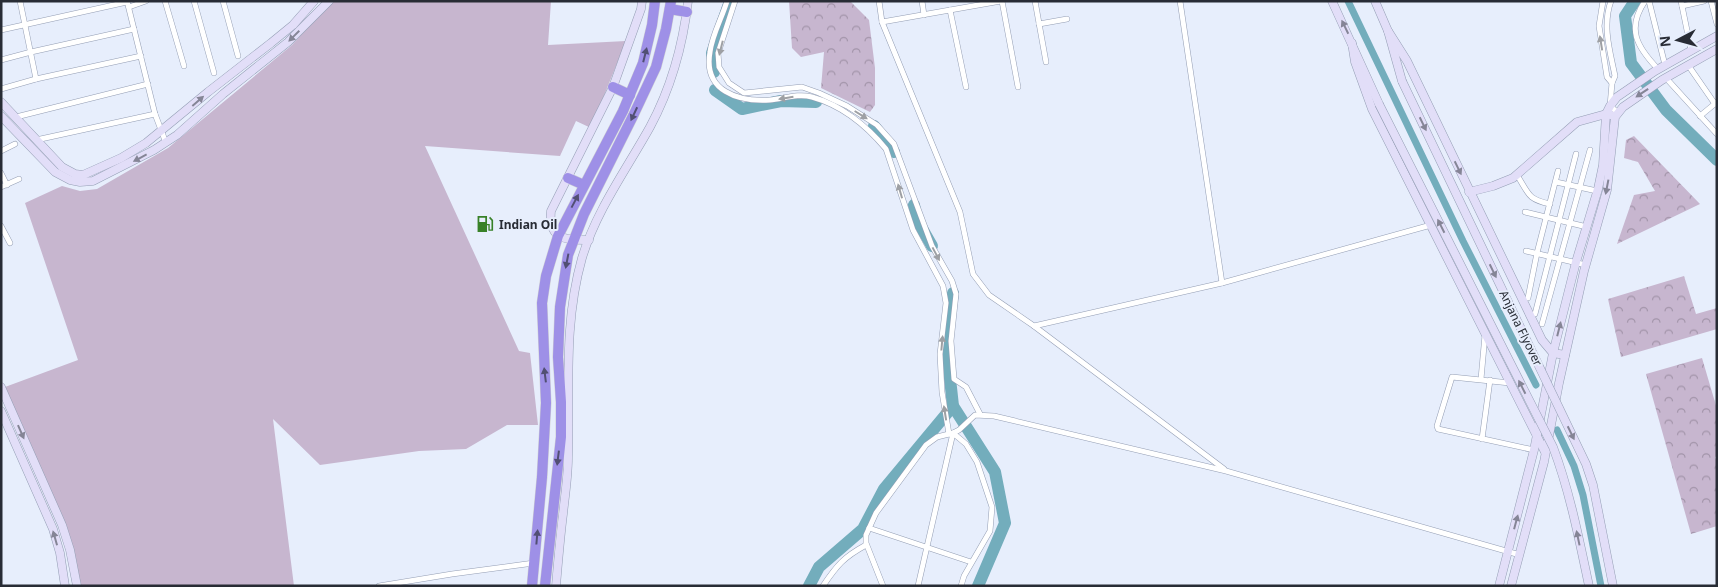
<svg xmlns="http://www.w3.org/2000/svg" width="1718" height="587" font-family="'Noto Sans',sans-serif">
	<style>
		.grass { fill: #c7b6cf }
		.forest { fill: url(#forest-crowns) }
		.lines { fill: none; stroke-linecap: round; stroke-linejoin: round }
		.canal { stroke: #73adbc; stroke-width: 7 }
		.river { stroke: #73adbc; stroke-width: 12 }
		.street-casing { stroke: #949eb4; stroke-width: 6 }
		.secondary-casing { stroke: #949eb4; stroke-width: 9 }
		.highway-casing { stroke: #d0d1d3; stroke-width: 11 }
		.street { stroke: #fff; stroke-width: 5 }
		.secondary { stroke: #e2def8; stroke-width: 8 }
		.highway { stroke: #9e90e7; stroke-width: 10 }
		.secondary-bridge-casing { stroke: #949eb4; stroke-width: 9; stroke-linecap: butt }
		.secondary-bridge { stroke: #e2def8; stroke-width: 8 }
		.oneway { fill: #858596 }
		.oneway2 { fill: #9ea0a4 }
		.oneway3 { fill: #514f73 }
		.labels { text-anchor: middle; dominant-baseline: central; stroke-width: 4; stroke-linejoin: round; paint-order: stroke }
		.poi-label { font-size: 12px; font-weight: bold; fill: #282c35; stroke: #e7eefc; text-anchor: start }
		.street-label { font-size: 12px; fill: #282c35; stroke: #e7eefc }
	</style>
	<defs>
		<pattern id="forest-crowns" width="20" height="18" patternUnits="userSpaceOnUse" patternTransform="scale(1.25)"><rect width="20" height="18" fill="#c7b6cf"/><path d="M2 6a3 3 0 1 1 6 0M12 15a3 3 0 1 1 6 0" fill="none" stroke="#a294a9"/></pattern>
	</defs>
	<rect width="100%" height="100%" fill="#e7eefc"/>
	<polygon class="grass" points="332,1 551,1 548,45 626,41 591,128 576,121 560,156 425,146 519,351 530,353 538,425 507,425 466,449 419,451 320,465 273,419 294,586 79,586 73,547 5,387 78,360 25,203 62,186 80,191 97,189 168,148 292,45"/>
	<g class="forest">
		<polygon points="789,1 850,1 869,20 875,68 875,105 870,112 821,88 824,52 801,57 792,48"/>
		<polygon points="1634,136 1700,204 1617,244 1634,195 1655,191 1638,162 1624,158 1626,140"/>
		<polygon points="1684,276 1696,314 1717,308 1717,329 1621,357 1608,299"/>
		<polygon points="1702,358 1717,409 1717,456 1715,457 1717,462 1717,526 1691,534 1646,374"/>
	</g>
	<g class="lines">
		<g class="canal">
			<polyline points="1348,1 1463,241 1536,385"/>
			<polyline points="1557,430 1574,466 1583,495 1601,586"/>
		</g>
		<g class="river">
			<polyline points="1635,1 1625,16 1631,63 1666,110 1717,160"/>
			<polyline points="714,72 712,53 730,1"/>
			<polyline points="715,90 742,109 781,101 816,102"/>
			<polyline points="874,126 894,152"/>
			<polyline points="914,205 916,218 932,246"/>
			<polyline points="953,293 946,342 953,406 995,472 1005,523 978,586"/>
			<polyline points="809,586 819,567 863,529 884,489 953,406"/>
		</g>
		<g class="street-casing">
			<g id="street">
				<polyline points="20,1 36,79"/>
				<polyline points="127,1 155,114 166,143"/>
				<polyline points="165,1 184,66"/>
				<polyline points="194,1 214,73"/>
				<polyline points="223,1 238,56"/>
				<path d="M727 1C722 18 712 35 710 52 703 91 738 102 770 100 783 99 798 93 812 97 841 105 867 126 886 149L913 230 943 286 946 303 940 354 942 392 949 434"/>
				<polyline points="735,1 718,53 719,67 729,83 744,93 802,87 819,93 847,106 877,125 894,144 932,246 952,281 956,294 951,341 954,379 966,387 980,414"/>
				<polyline points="879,1 882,22 960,212 973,274 989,295 1034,326 1224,469"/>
				<polyline points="922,1 924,15"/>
				<polyline points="1002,1 1018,87"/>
				<polyline points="1035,1 1046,62"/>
				<polyline points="1180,1 1222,283"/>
				<polyline points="1603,1 1599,26 1607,77 1612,83"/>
				<path d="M1611 1C1602 26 1610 51 1615 76L1612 83 1610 106 1617 112"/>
				<path d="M1645 1C1626 29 1637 47 1658 69"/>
				<polyline points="1649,1 1665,65"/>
				<polyline points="1681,1 1691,50"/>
				<polyline points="1711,1 1717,24"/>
				<polyline points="1682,6 1704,1"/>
				<polyline points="129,7 146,1"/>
				<polyline points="950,10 966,87"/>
				<polyline points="882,22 1001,1"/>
				<polyline points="1039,24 1067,19"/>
				<polyline points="1,30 127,2"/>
				<polyline points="1,60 31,52 134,29"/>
				<polyline points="1688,65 1715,104"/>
				<polyline points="1666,78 1717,134"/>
				<polyline points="1,89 36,79 141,56"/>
				<polyline points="1700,116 1717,102"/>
				<polyline points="16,117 148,84"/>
				<polyline points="36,140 155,114"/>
				<polyline points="1,151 15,144"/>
				<polyline points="1,173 7,185"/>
				<path d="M1517 175C1529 194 1527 199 1550 204"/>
				<polyline points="1556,182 1597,191"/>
				<polyline points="1,187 19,179"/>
				<polyline points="1525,212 1587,227"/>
				<polyline points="1,226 10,243"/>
				<polyline points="1526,251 1586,265"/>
				<polyline points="1528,298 1537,253 1558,171"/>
				<polyline points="1535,314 1576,154"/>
				<polyline points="1542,324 1590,150"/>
				<polyline points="1034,326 1222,283 1431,225"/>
				<polyline points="1481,379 1485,335"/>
				<polyline points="1510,383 1452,377 1437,426 1438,429 1534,450"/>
				<polyline points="1482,439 1490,380"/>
				<polyline points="869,528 971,562"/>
				<polyline points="379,586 452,574 534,563"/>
				<path d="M823 586C837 565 844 557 866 545"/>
				<polyline points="883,586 866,543 866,535 876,513 926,445 937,437 953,433 959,430 975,415 994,416 1226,471 1520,555"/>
				<polyline points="918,586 953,433 966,444 977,462 992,507 990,531 964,576 961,586"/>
			</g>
		</g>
		<g class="secondary-casing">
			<g id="secondary">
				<polyline points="1332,1 1379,104"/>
				<polyline points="1375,1 1388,31 1402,81"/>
				<polyline points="1388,31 1407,61 1542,340 1553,353 1565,355"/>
				<polyline points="1352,43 1355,62 1372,109 1545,452"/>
				<polyline points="1,102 62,167 75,174 83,175 121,158 146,143 208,92 271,43 293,25 314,1"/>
				<polyline points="1,116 55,172 70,180 80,182 93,181 154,150 177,135 223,94 288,42 329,1"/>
				<polyline points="1469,192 1493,186 1513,178 1577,122 1606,114 1611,115"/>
				<path d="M589 240C566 240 548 240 551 211L613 87 641 9 642 1"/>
				<polyline points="1,387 62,525 70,550 77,586"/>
				<polyline points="1,411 53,529 60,553 65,586"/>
				<path d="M556 586C558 562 560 538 563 514 565 495 568 476 568 458 570 390 563 325 582 258 596 211 626 170 650 127 671 88 683 45 688 1"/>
				<polyline points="1499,586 1534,450 1553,353 1576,262 1598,189 1603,165 1606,114 1610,106 1617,97 1655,71 1717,36"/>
				<polyline points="1511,586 1544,462 1559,383 1584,271 1607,190 1615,117 1623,107 1662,80 1717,49"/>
			</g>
		</g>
		<g class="highway-casing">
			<g id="highway">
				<polyline points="670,9 687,12"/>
				<polyline points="613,87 630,95"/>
				<polyline points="568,178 584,185"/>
				<polyline points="532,586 542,477 546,403 542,303 546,276 558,236 623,111 643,63 652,25 655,1"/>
				<polyline points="545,586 561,437 561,402 558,357 560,307 568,255 584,214 633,116 656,67 666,29 671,1"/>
			</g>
		</g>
		<use href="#street" class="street"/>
		<use href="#secondary" class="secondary"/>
		<use href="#highway" class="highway"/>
		<g class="secondary-bridge-casing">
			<g id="secondary-bridge">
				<polyline points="1402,81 1586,464 1593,485 1613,586"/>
				<path d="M1379 104 1553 447C1570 492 1579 539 1589 586"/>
			</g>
		</g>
		<use href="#secondary-bridge" class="secondary-bridge"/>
	</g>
	<defs><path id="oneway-solid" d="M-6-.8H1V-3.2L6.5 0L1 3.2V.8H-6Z" transform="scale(1.25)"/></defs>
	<g class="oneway">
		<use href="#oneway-solid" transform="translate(1345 27) rotate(-116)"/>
		<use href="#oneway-solid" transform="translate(294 36) rotate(135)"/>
		<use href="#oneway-solid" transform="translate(1642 93) rotate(146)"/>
		<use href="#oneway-solid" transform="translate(198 101) rotate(-41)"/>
		<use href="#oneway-solid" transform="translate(1423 124) rotate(64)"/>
		<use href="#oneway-solid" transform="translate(140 158) rotate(152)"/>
		<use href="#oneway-solid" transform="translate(1458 168) rotate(64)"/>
		<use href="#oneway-solid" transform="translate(1607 187) rotate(101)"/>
		<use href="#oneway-solid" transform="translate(1441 226) rotate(-117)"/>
		<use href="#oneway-solid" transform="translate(1493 271) rotate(64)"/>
		<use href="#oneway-solid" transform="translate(1559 329) rotate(-76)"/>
		<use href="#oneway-solid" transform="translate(1522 387) rotate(-117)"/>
		<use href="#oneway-solid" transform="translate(21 432) rotate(66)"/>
		<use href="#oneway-solid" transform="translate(1571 433) rotate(64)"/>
		<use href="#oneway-solid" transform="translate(1516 522) rotate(-75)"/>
		<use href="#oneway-solid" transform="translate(55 538) rotate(-106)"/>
		<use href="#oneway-solid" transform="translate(1578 538) rotate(-102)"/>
	</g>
	<g class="oneway2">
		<use href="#oneway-solid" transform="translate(1601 43) rotate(-99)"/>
		<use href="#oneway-solid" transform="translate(721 48) rotate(104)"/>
		<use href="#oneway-solid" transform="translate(786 98) rotate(171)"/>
		<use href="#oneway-solid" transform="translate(861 115) rotate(32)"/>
		<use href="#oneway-solid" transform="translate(900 191) rotate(-106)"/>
		<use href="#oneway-solid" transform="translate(936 254) rotate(62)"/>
		<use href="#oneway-solid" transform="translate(942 343) rotate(-85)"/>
		<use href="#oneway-solid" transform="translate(945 413) rotate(-99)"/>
	</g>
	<g class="oneway3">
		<use href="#oneway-solid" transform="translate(645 55) rotate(-76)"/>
		<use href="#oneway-solid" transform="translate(634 114) rotate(115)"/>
		<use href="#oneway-solid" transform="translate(575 201) rotate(-62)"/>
		<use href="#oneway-solid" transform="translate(567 261) rotate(101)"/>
		<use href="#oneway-solid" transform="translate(545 375) rotate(-97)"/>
		<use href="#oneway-solid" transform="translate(558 458) rotate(97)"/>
		<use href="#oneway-solid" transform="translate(537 537) rotate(-85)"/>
	</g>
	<defs>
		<g id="fuel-bare" transform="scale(1.35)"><path d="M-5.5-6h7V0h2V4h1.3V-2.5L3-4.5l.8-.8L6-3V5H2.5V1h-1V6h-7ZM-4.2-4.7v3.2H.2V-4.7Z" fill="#388128" stroke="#e7eefc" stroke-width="2.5" paint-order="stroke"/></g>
	</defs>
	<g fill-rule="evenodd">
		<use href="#fuel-bare" x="485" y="224"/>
	</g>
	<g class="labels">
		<g class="poi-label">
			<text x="499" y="224">Indian Oil</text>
		</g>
		<g class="street-label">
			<text transform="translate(1521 328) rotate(64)">Anjana Flyover</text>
		</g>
	</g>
	<rect width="1718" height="587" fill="none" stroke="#282c35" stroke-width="5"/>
	<g transform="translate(1678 40) rotate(264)" stroke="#e7eefc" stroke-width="4" paint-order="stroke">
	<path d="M0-4L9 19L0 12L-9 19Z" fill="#282c35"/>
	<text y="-8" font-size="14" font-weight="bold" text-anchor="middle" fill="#282c35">N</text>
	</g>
</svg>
